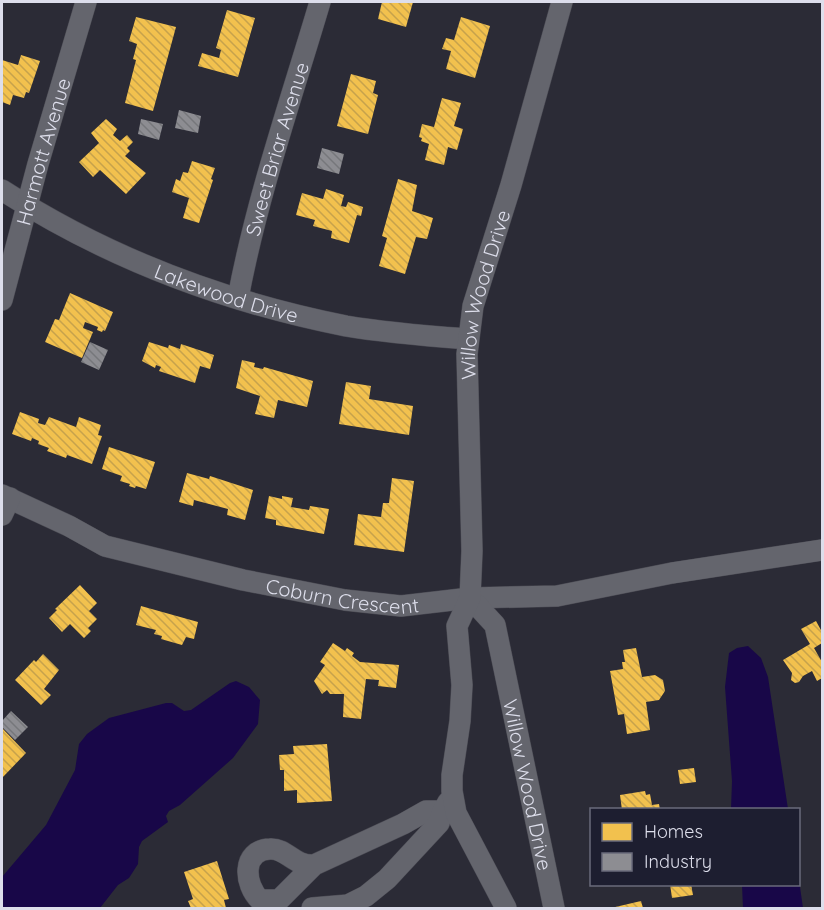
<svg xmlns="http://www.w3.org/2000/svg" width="824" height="910" font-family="Quicksand,sans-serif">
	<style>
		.water { fill: #180748 }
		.homes { fill: url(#homes-back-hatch) }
		.industry { fill: url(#industry-back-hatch) }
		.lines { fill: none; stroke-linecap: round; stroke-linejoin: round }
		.minor-casing { stroke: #494952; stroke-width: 22 }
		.minor { stroke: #64656d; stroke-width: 21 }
		.labels { text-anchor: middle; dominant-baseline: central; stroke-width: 6; stroke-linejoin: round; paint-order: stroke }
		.street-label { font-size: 20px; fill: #dddeeb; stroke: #1d1e30 }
	</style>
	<defs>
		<pattern id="homes-back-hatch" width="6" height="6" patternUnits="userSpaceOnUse" patternTransform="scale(1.5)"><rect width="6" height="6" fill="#f2c14e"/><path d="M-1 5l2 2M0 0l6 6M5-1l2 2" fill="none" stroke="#c6a24c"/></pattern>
		<pattern id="industry-back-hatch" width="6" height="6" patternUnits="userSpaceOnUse" patternTransform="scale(1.5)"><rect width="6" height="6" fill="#8d8d92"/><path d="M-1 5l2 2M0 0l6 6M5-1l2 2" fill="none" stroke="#76777b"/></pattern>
	</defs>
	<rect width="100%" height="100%" fill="#2b2b36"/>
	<g class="water">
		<polygon points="748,646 761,658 768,677 788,809 731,809 732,781 725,687 729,653 737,648"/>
		<polygon points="236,681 249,687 260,700 258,724 233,758 180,805 169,811 166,816 168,822 142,841 139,847 138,864 129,878 118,885 100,908 2,908 2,877 46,825 75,770 79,744 87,734 109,718 166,703 172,703 184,711 191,710 230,683"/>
		<polygon points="799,880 803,908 743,908 742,885 798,884"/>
	</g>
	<g class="homes">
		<polygon points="382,2 413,2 406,27 378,19"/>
		<polygon points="227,10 255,18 238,77 198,66 202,53 219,58 221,50 216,48"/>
		<polygon points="136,17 176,27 153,111 125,103 136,60 133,59 137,44 129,41"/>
		<polygon points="461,17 490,26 475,78 446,69 451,51 442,49 446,38 454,40"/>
		<polygon points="21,55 40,61 29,93 26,92 24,98 13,95 10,105 2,102 2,60 18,65"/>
		<polygon points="351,74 376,81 373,93 378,95 368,134 337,126"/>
		<polygon points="442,98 461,103 454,126 463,129 457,150 448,147 444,165 425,160 429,144 421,141 422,138 419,137 422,124 434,127"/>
		<polygon points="106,119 117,129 113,135 120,141 127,135 133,142 127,148 130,151 125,156 146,173 126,194 100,170 93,177 79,162 99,143 91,133"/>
		<polygon points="192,161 215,168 211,179 213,180 199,223 183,218 189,198 172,192 176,179 180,181 183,172 188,173"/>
		<polygon points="398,179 417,185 412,211 433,218 427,239 416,237 405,274 379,266 387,238 382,236"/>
		<polygon points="326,189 344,195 341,206 346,207 348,202 363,207 361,216 357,215 349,243 331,238 332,231 313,226 315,220 296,215 302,193 323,199"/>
		<polygon points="70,293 113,312 105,331 103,330 102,332 97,330 98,327 85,322 83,328 93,332 82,358 45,342 55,319 59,320"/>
		<polygon points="149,342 168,348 169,345 180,349 181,344 214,355 210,369 200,366 195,383 159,371 161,367 156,365 155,368 142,361"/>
		<polygon points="242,360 255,363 254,367 263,369 264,367 313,381 307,407 278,400 274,418 255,414 260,396 236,388"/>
		<polygon points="346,382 371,386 369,399 413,406 409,435 339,424"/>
		<polygon points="20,412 39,419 38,423 45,425 49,417 76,427 79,417 101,425 98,435 102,436 92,464 67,455 66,458 47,451 49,448 38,444 39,441 32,438 31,441 12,434"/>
		<polygon points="109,447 155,462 146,489 136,486 135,488 129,486 130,484 120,481 122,476 102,469"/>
		<polygon points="187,473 209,479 210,476 253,490 245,520 227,515 228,509 194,500 193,506 179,502"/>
		<polygon points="392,478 414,481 404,552 354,545 358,514 381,517 383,503 389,503"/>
		<polygon points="269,496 282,499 282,496 293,498 291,507 309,510 310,506 329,509 324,534 276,525 276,520 265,518"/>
		<polygon points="80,585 97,603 89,611 97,619 88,628 91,631 84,638 70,624 62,632 49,618 57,610 55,609"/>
		<polygon points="141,606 198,622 194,639 186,637 182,645 161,639 162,636 154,634 156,630 136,625"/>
		<polygon points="816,621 822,632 822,643 814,648 822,662 822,678 817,681 812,671 803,676 799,682 795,683 791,680 792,673 783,660 810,644 801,629"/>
		<polygon points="333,643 345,651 347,648 354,653 352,656 360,662 399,665 396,688 378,686 379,680 366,679 361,719 343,717 344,694 330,694 327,690 322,694 314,681 325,665 320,662"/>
		<polygon points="636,648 642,677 655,675 663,680 665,691 659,700 646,702 650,730 627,734 624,714 618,715 610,671 623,669 622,662 625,662 623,650"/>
		<polygon points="43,654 59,670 44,689 51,695 41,705 15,680 34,660 36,662"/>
		<polygon points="2,728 26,753 2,778"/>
		<polygon points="327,744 332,801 297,803 297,790 284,791 284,770 280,770 279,755 294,754 293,746"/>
		<polygon points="694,768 696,782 680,784 678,770"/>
		<polygon points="645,791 646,795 650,794 652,805 659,804 660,810 622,810 620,795"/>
		<polygon points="217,861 229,899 224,900 226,908 191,908 188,901 193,899 184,872"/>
		<polygon points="670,884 691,884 693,895 672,898"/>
		<polygon points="641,901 643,908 611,908"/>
	</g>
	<g class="industry">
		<polygon points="179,110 201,116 198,133 175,128"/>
		<polygon points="141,119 163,124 159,140 138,134"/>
		<polygon points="322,148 344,154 339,174 317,168"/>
		<polygon points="90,342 108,350 99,370 81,362"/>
		<polygon points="11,711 28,727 15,740 2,727 2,721"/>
	</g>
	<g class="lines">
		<g class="minor-casing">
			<g id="minor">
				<path id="s1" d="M2 190C106 257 225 302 346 326 387 333 428 336 468 339"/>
				<path id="s2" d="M238 298C257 197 291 100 320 2"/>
				<path id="s3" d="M2 300 38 164 86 2"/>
				<path id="s4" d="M2 495 69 526 105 546 243 580 345 600 401 606 470 598 557 596 672 573 822 550"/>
				<polyline points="2,515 10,498"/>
				<path id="s5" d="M470 598 495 625 554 908"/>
				<path d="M314 865 279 900H260C244 885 241 850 270 849 287 848 293 866 314 865L403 824 426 811H443"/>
				<polyline points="312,908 348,905 366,896 387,879 439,823 443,811 448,802"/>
				<path id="s6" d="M506 908 456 813 452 791V775L460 721 462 685 457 626 470 598 472 551 467 354 473 306 511 185 562 2"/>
			</g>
		</g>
		<use href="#minor" class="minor"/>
	</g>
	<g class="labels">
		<g class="street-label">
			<text stroke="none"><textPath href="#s2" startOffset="154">Sweet Briar Avenue</textPath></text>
			<text stroke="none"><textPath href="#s3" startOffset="154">Harmott Avenue</textPath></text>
			<text stroke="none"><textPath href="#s1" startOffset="248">Lakewood Drive</textPath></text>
			<text stroke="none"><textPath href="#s6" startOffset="632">Willow Wood Drive</textPath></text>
			<text stroke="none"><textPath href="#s4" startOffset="358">Coburn Crescent</textPath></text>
			<text stroke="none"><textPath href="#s5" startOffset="200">Willow Wood Drive</textPath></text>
		</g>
	</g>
	<rect width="824" height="910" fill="none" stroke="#dddeeb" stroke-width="6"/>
	<rect x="590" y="808" width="210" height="78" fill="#1d1e30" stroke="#6a6b7b" stroke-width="1.5"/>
	<rect x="602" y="823" width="30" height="18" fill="#f2c14e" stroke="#6a6b7b" stroke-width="1.5"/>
	<text x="644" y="838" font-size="18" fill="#dddeeb">Homes</text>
	<rect x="602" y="853" width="30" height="18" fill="#8d8d92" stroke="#6a6b7b" stroke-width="1.5"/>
	<text x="644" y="868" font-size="18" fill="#dddeeb">Industry</text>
</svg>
